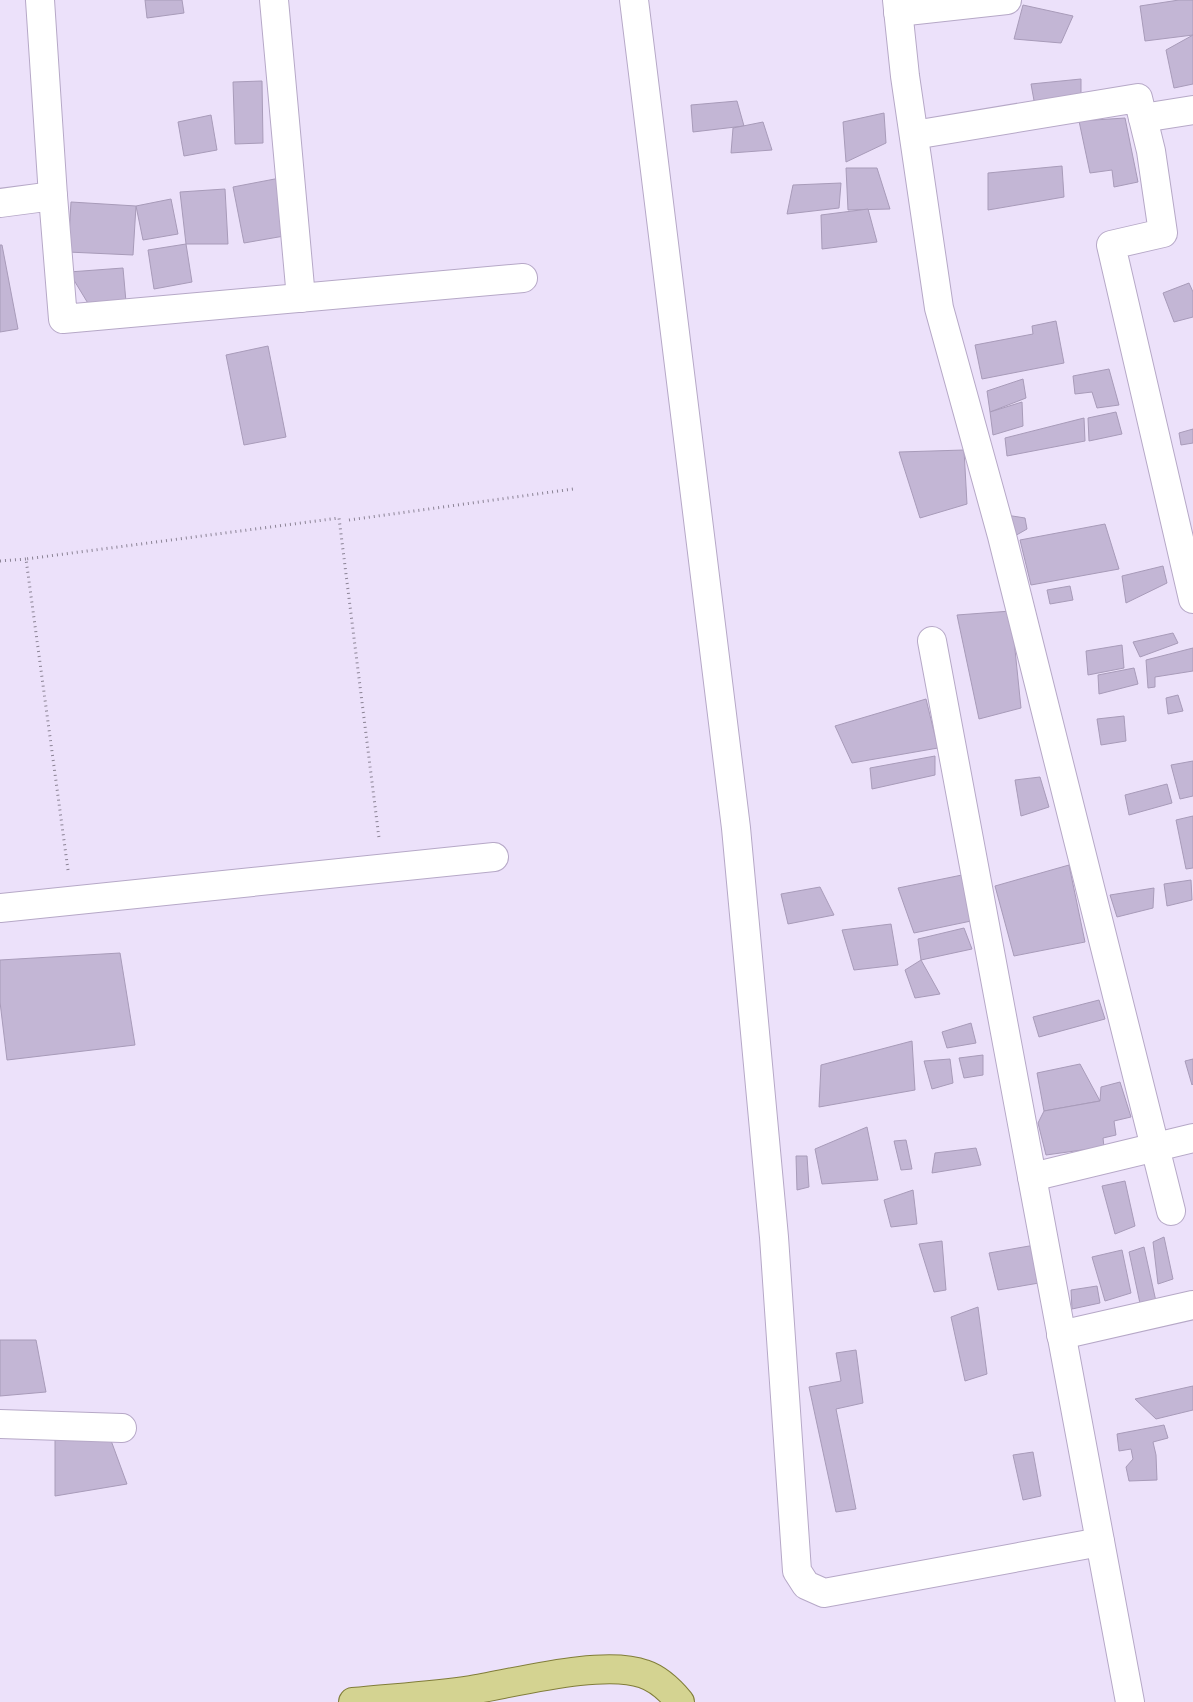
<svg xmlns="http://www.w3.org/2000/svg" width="1193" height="1702" font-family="Manrope,sans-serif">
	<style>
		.building { fill: #c3b6d5; stroke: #a89bb9 }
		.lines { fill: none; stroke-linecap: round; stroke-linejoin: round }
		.minor-casing { stroke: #b6a8c7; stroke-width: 30 }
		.major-casing { stroke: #807d39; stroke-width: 30 }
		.path { stroke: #8b8395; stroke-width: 3; stroke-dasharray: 1 4; stroke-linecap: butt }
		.minor { stroke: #fff; stroke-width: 28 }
		.major { stroke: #d4d391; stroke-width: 28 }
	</style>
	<rect width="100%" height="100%" fill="#ece1fa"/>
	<g class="building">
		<polygon points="145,0 182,0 184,13 147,18"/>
		<polygon points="1179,0 1193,0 1193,35 1145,41 1140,6"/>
		<polygon points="1023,5 1073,16 1061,43 1014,39"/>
		<polygon points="1193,35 1193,84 1174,88 1166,50"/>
		<polygon points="1081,79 1081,100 1035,106 1031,84"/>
		<polygon points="262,81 263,143 235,144 233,82"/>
		<polygon points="737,101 744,126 693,132 691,105"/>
		<polygon points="884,113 886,143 846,162 843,122"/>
		<polygon points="211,115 217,150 184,156 178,122"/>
		<polygon points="1125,118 1138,182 1114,187 1112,170 1090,173 1079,121"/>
		<polygon points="763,122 772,150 731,153 733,128"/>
		<polygon points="1062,166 1064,197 988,210 988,173"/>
		<polygon points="846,168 877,168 890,209 848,210"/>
		<polygon points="280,178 290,235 244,243 233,187"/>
		<polygon points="841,183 839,208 787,214 793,185"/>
		<polygon points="225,189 228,244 186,244 180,192"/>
		<polygon points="171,199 178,234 143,240 136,206"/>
		<polygon points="71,202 136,206 133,255 68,252"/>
		<polygon points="868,209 877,242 822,249 821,215"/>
		<polygon points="186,244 192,282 154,289 148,250"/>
		<polygon points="0,245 2,245 18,329 0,332"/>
		<polygon points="123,268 126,302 89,305 69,272"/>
		<polygon points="1189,283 1193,292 1193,317 1174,322 1163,293"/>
		<polygon points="1056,321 1064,363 982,379 975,345 1033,334 1032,326"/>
		<polygon points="268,346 286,437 244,445 226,355"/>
		<polygon points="1109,369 1119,405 1097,408 1092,392 1075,394 1073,376"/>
		<polygon points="1023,379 1026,398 990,412 987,391"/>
		<polygon points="1022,402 1023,426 993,435 990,412"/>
		<polygon points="1116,412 1122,434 1089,441 1088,418"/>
		<polygon points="1084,418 1085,441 1007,456 1005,438"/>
		<polygon points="1193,429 1193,443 1181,445 1179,433"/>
		<polygon points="964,450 967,504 920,518 899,452"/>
		<polygon points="1006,515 1025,518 1027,529 1013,537"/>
		<polygon points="1105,524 1119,569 1031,585 1020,540"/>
		<polygon points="1163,566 1167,583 1126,603 1122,576"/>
		<polygon points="1070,586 1073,600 1050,604 1047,590"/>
		<polygon points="1011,611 1021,708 979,719 957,615"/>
		<polygon points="1173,633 1178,643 1140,657 1133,642"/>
		<polygon points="1122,645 1124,668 1088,675 1086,651"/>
		<polygon points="1193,648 1193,671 1155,677 1155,687 1148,688 1146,660"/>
		<polygon points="1134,668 1138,684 1099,694 1098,675"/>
		<polygon points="1178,695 1183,711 1168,714 1166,698"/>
		<polygon points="926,699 938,748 852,763 835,726"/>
		<polygon points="1124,716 1126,741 1101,745 1097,719"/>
		<polygon points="935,756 935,775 872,789 870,768"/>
		<polygon points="1193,761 1193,796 1180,799 1171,765"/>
		<polygon points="1040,777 1049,807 1021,816 1015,780"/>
		<polygon points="1167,784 1172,803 1129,815 1125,795"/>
		<polygon points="1193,816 1193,868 1186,869 1176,820"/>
		<polygon points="1069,865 1085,942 1014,956 995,886"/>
		<polygon points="962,875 971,921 914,933 898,888"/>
		<polygon points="1191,880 1192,900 1167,906 1164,884"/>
		<polygon points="820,887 834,915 788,924 781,894"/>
		<polygon points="1154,888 1153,908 1117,917 1110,895"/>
		<polygon points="891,924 898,965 854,970 842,930"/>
		<polygon points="964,928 972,949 921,960 918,939"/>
		<polygon points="120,953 135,1045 7,1060 0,1002 0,960"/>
		<polygon points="921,960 940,994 915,998 905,970"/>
		<polygon points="1099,1000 1105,1019 1039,1037 1033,1017"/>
		<polygon points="971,1023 976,1043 947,1048 942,1032"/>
		<polygon points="912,1041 915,1090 819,1107 821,1065"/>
		<polygon points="983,1055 983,1075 964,1078 959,1058"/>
		<polygon points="950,1059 953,1083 932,1089 924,1061"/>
		<polygon points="1193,1059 1193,1084 1192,1085 1185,1061"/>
		<polygon points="1080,1064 1100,1101 1044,1111 1037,1073"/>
		<polygon points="1120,1082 1131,1117 1114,1121 1116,1135 1103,1138 1104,1147 1046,1155 1038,1123 1044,1111 1100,1101 1101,1087"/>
		<polygon points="867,1127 878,1180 822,1184 815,1149"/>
		<polygon points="906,1140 912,1169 901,1170 894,1141"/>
		<polygon points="976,1148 981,1165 932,1173 935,1153"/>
		<polygon points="796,1156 807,1156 809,1187 797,1190"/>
		<polygon points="1125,1181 1135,1226 1115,1234 1102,1186"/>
		<polygon points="913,1190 917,1224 891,1227 884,1200"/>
		<polygon points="1164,1237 1173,1279 1158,1284 1153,1242"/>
		<polygon points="942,1241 946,1290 934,1292 919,1244"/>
		<polygon points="1035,1245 1039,1283 998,1290 989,1253"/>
		<polygon points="1144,1247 1157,1306 1141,1308 1129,1252"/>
		<polygon points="1122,1250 1131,1293 1105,1301 1092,1257"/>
		<polygon points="1097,1286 1100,1303 1072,1309 1071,1290"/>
		<polygon points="978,1307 987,1374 965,1381 951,1317"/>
		<polygon points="0,1340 36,1340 46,1392 0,1396"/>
		<polygon points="856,1350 863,1403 836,1409 856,1509 836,1512 809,1387 841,1381 836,1353"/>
		<polygon points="1193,1386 1193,1410 1156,1419 1135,1399"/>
		<polygon points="1164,1425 1168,1438 1153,1442 1156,1455 1157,1480 1129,1481 1126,1467 1133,1459 1131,1449 1119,1451 1117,1434"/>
		<polygon points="109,1435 127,1484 55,1496 55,1439"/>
		<polygon points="1033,1452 1041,1496 1023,1500 1013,1455"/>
	</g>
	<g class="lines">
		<g class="minor-casing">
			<g id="minor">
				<polyline points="40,0 53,196"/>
				<polyline points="274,0 301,298"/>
				<polyline points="634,0 736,828 774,1237 797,1571 806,1585 824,1593 1100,1542"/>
				<polyline points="897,0 905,76 939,308 1002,536 1171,1211"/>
				<polyline points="898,12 1007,0"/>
				<polyline points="1143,118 1193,110"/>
				<polyline points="914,135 1138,98 1151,151 1163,233 1111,245 1193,599"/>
				<polyline points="0,203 53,196 63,319 523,278"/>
				<polyline points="932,641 1130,1702"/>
				<polyline points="0,908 494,857"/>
				<polyline points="1032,1177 1193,1138"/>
				<polyline points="1061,1335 1193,1305"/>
				<polyline points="0,1424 122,1428"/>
			</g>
		</g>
		<g class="major-casing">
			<path id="major" d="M353 1702C392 1698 432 1696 471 1690 514 1683 604 1659 644 1674 659 1679 671 1691 680 1702"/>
		</g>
		<g class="path">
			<polyline points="349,520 573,489"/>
			<polyline points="0,561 26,559"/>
			<polyline points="68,870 26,559 339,518 379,838"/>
		</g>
		<use href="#minor" class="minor"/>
		<use href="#major" class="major"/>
	</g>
</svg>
